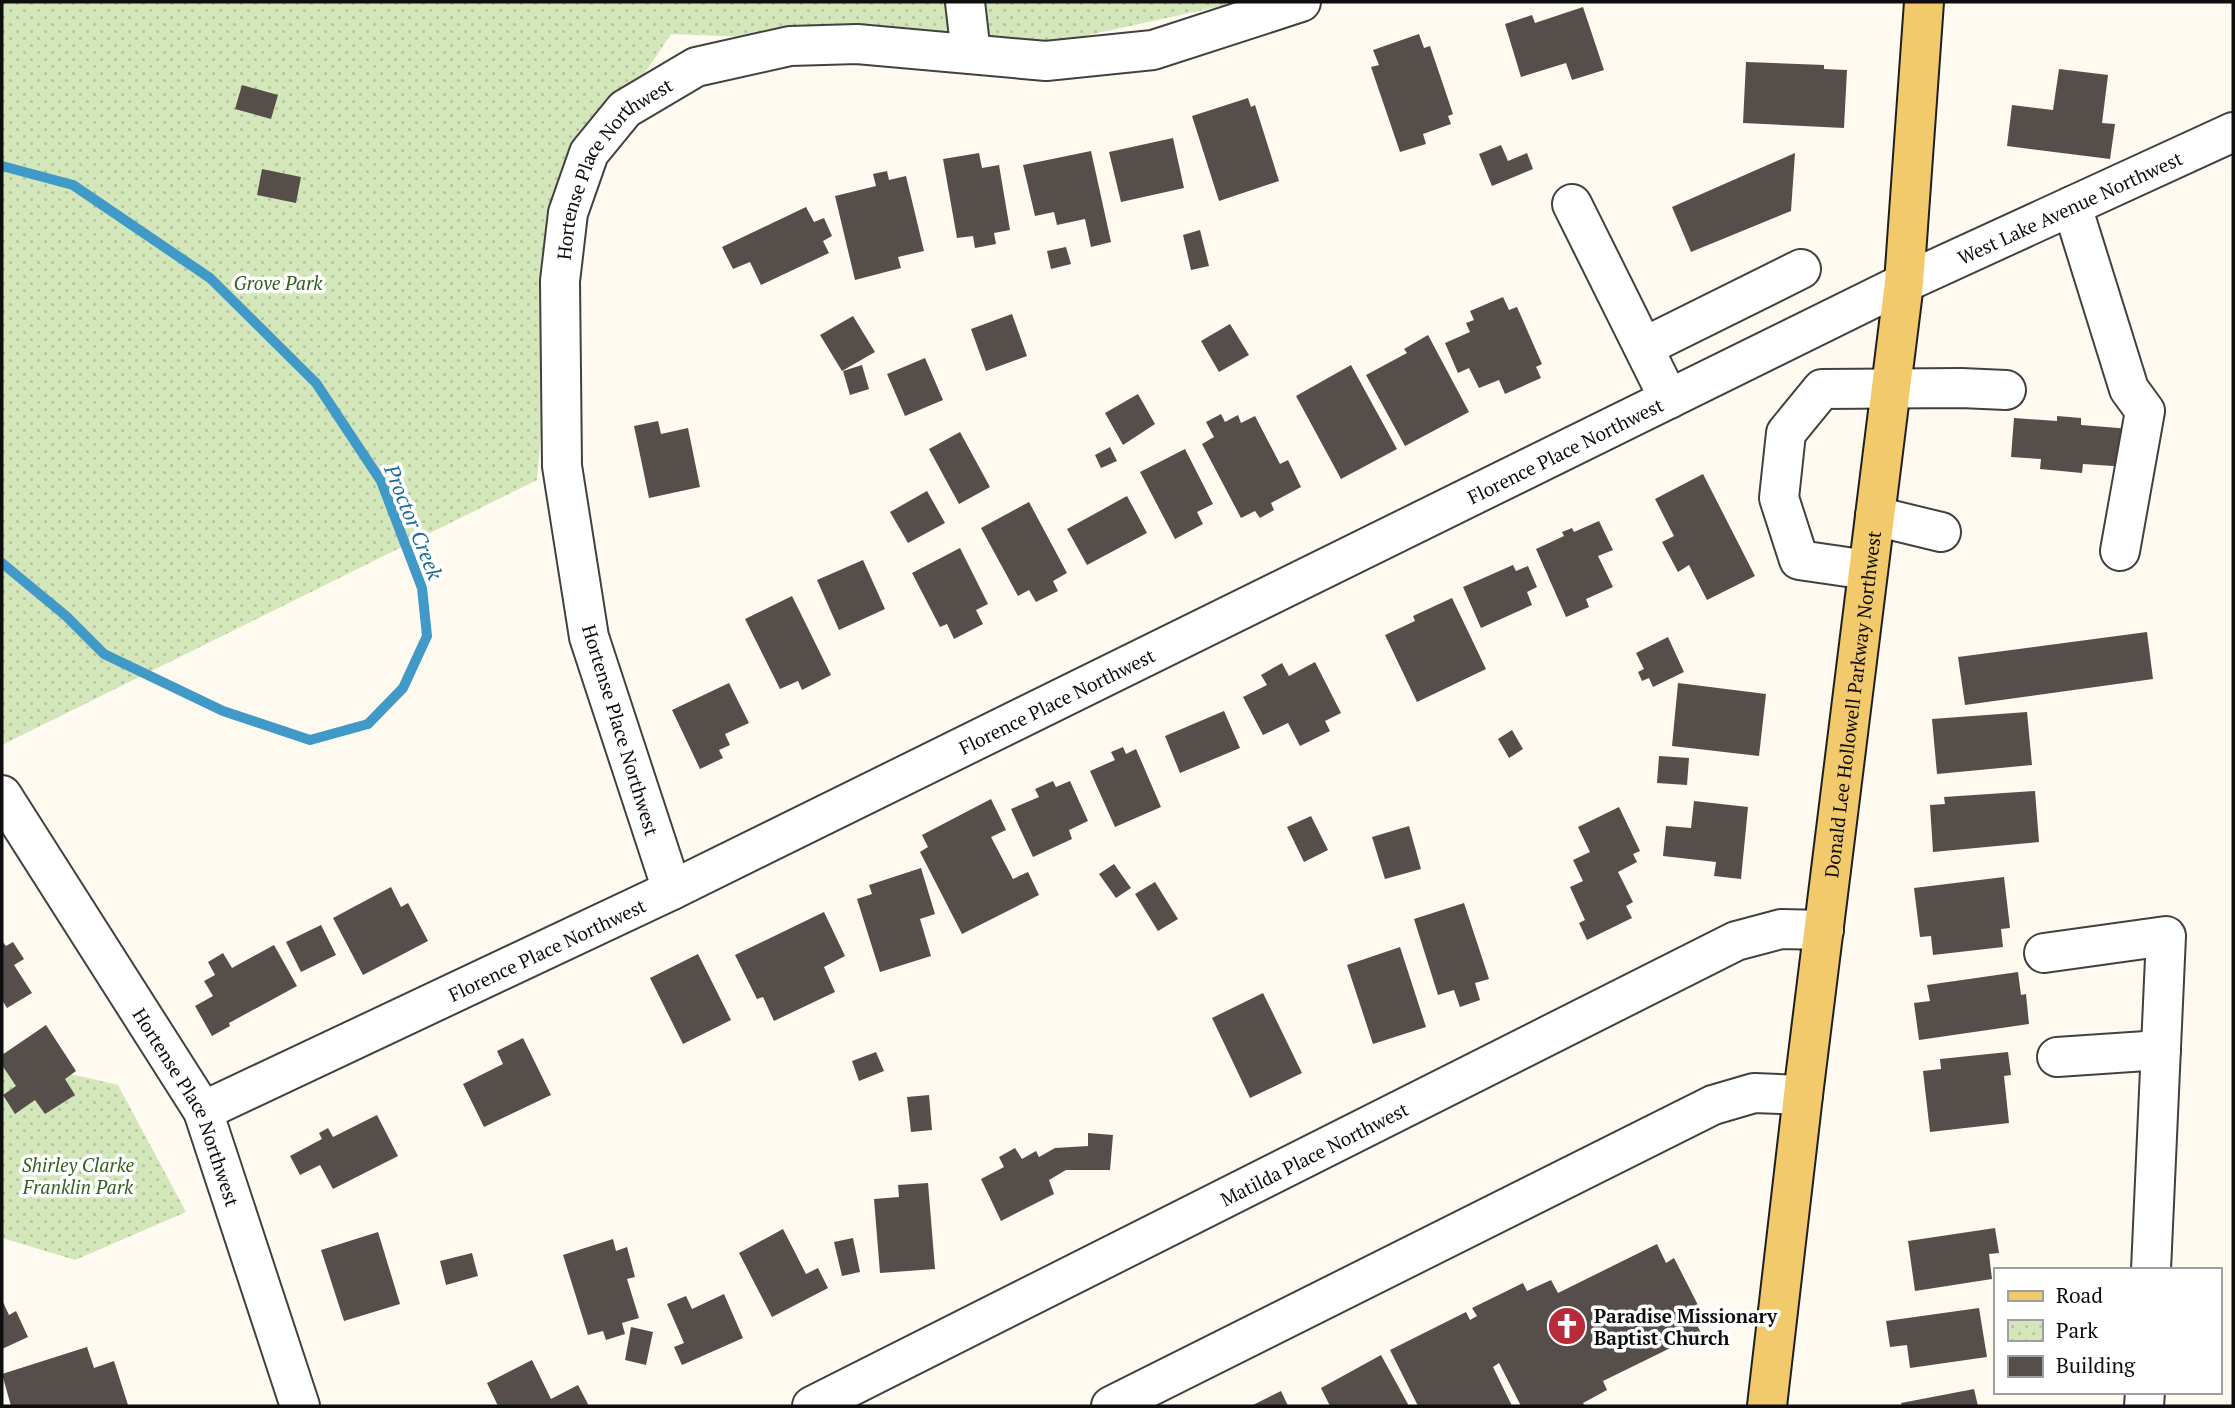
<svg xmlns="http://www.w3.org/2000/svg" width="2235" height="1408" font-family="'PT Serif',serif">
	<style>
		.park { fill: url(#park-dots) }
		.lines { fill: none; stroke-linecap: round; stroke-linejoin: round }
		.stream { stroke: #4099c7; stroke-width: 10 }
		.building { fill: #564e4a }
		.minor-casing { stroke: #414141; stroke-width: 42 }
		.major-casing { stroke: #1f1f1f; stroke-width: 42 }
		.minor { stroke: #fff; stroke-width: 38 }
		.major { stroke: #f2c96b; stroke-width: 38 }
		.labels { text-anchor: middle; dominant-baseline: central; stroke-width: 7; stroke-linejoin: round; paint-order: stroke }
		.street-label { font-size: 19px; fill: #0e0e0e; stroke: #fff }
		.park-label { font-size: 19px; font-style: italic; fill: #326221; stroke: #fff }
		.poi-label { font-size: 19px; font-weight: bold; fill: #0e0e0e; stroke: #fff; text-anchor: start }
		.water-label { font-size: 21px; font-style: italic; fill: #1c6b9a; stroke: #fff }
	</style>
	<defs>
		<pattern id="park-dots" width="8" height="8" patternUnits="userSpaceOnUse" patternTransform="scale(1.75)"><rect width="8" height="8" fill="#d4e7ba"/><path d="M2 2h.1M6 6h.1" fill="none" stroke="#b5c59f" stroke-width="1.8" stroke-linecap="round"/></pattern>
	</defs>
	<rect width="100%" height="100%" fill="#fefaef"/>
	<g class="park">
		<polygon points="2,2 1240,2 1029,48 671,34 562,197 537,480 2,745"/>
		<polygon points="2,1058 118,1085 186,1212 75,1260 2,1238"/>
	</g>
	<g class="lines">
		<polyline class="stream" points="2,166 73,185 210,278 316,383 381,481 422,588 427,636 403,688 368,724 310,740 223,711 104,654 66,616 2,563"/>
	</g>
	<g class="building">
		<polygon points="1583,7 1604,70 1572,80 1566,63 1521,77 1505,24 1532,15 1535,23"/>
		<polygon points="1419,34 1424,48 1430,46 1453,114 1448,116 1451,124 1423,134 1426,144 1400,152 1371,67 1379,65 1373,50"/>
		<polygon points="1746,62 1824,65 1824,69 1847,70 1844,128 1743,123"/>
		<polygon points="2059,69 2108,75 2102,123 2115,124 2110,159 2007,146 2012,105 2053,110"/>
		<polygon points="242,85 278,95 271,119 235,109"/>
		<polygon points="1248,98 1251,107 1255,105 1279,181 1219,201 1192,116"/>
		<polygon points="1173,138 1184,188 1121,202 1109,152"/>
		<polygon points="1501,145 1508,161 1527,153 1533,169 1492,186 1479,154"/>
		<polygon points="1091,151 1111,242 1091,247 1085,219 1057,225 1054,212 1035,216 1023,165"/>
		<polygon points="979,153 982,168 999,165 1010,230 994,233 996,244 975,248 973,236 957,238 943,159"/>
		<polygon points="1795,153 1791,211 1691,252 1672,207"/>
		<polygon points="262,169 301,177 296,203 257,195"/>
		<polygon points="887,171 889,180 906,176 924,251 898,257 901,268 855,280 835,196 876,186 873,174"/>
		<polygon points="806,207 814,222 824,218 832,236 823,241 829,253 761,285 750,262 733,269 722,247"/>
		<polygon points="1200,230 1209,266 1191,270 1183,235"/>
		<polygon points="1066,247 1071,264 1051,269 1047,251"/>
		<polygon points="1503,297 1509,310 1517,307 1542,364 1536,367 1541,378 1505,394 1499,380 1479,388 1469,368 1458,373 1445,343 1470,332 1466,323 1474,320 1470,311"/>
		<polygon points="1012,314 1027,356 986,371 971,329"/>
		<polygon points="853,316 875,352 842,371 820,335"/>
		<polygon points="1230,324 1249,355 1219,372 1201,341"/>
		<polygon points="1428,335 1469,412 1405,446 1366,375 1407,353 1404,349"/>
		<polygon points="925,358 943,400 905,416 887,374"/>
		<polygon points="862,365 869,389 850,395 843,371"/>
		<polygon points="1351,365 1397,449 1341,479 1296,396"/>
		<polygon points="1138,394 1155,424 1123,445 1105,413"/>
		<polygon points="1221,414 1225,422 1238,415 1241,423 1255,416 1280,464 1288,460 1301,487 1271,503 1274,510 1260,518 1255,511 1241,518 1202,444 1214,437 1206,422"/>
		<polygon points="2057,416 2081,418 2081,425 2131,429 2128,467 2083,464 2082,473 2040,469 2041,459 2011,457 2014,418 2057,421"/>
		<polygon points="658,421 661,434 688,428 700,487 649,498 634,426"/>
		<polygon points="960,432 990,487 959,504 929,449"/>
		<polygon points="1110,447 1117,461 1101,468 1095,455"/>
		<polygon points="1185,449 1213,504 1197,512 1203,524 1175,539 1140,472"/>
		<polygon points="1703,474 1755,576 1707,600 1689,565 1678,572 1662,542 1674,536 1655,499"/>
		<polygon points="927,491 945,523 908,543 890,512"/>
		<polygon points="1127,496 1147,533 1087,565 1067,529"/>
		<polygon points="1029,502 1067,573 1053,581 1058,591 1036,602 1029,590 1018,596 981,528"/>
		<polygon points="1599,521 1613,550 1598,556 1613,587 1586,599 1589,607 1566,617 1536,549 1564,536 1562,532 1572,528 1574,532"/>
		<polygon points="960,548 988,604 976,610 983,624 954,639 947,624 940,627 912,573"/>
		<polygon points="863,560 885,609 839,630 817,580"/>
		<polygon points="1513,565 1516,571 1528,566 1537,587 1527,592 1532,605 1481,628 1463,587"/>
		<polygon points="792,596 831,675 802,690 798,681 780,689 745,619"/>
		<polygon points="1452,598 1486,669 1417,702 1385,635 1415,621 1413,616"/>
		<polygon points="2147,632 2153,679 1965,705 1958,657"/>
		<polygon points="1668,637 1684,672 1653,687 1649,678 1642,681 1638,672 1644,669 1636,653"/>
		<polygon points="1315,662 1341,713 1325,721 1330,731 1300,746 1288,723 1263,735 1243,697 1267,685 1261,675 1282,663 1289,676"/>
		<polygon points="729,683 749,723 725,734 730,745 719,750 723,758 700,769 672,710"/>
		<polygon points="1678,683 1766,694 1759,756 1672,746"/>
		<polygon points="1224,711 1240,748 1180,773 1165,736"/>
		<polygon points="2027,712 2032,765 1937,774 1932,719"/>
		<polygon points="1512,730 1523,749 1509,758 1498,739"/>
		<polygon points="1123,747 1126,754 1136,749 1161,807 1115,827 1090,771 1115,760 1111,752"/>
		<polygon points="1659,756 1689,758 1687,785 1657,783"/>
		<polygon points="1053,781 1056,787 1070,781 1088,821 1069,830 1072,839 1033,857 1011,809 1039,797 1035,789"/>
		<polygon points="2035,791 2039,842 1933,852 1930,805 1945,804 1944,797"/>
		<polygon points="991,799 1006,830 991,837 1013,879 1028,872 1039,895 962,934 920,852 928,847 922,835"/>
		<polygon points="1694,801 1748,807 1741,879 1714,876 1716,862 1663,856 1666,826 1691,828"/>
		<polygon points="1619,807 1640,851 1633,854 1637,862 1618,872 1633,902 1626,906 1632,918 1587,940 1579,923 1585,920 1570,887 1583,881 1573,860 1590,852 1578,827"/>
		<polygon points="1311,816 1328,850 1304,862 1287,827"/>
		<polygon points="1409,826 1421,869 1385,879 1372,837"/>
		<polygon points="1114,864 1131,888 1116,898 1099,874"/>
		<polygon points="921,868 935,914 920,919 931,956 880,972 857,899 872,894 869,885"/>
		<polygon points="2004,877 2010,928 2001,929 2003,947 1933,955 1931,936 1920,937 1914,888"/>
		<polygon points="1155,882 1178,919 1158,931 1135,894"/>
		<polygon points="391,887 401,907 408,903 428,941 363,975 333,918"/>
		<polygon points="1464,903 1489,979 1475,983 1480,1000 1460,1007 1454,990 1438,995 1414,919"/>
		<polygon points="824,912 845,956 824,967 835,992 774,1021 763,997 757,999 735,955"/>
		<polygon points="321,925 336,955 301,972 286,942"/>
		<polygon points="2,941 6,946 13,942 24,959 14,965 32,993 7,1008 2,1000"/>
		<polygon points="274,945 297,986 229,1023 230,1026 212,1036 195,1006 213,996 204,981 215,975 208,962 223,953 232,968"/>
		<polygon points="1400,947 1426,1027 1373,1044 1347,965"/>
		<polygon points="698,954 731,1020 683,1044 650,978"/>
		<polygon points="2018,972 2021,995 2026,994 2029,1024 1919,1040 1914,1003 1930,1001 1927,985"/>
		<polygon points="1263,993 1302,1073 1250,1098 1212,1018"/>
		<polygon points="46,1025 76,1071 65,1079 75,1095 45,1114 35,1100 15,1114 3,1095 16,1086 2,1065 2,1055"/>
		<polygon points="523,1038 551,1095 484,1127 463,1084 503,1064 497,1051"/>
		<polygon points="876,1052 884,1071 859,1081 852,1061"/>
		<polygon points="2008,1052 2011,1075 2004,1076 2009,1123 1930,1132 1923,1071 1941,1069 1940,1059"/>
		<polygon points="929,1095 932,1130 911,1132 907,1097"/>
		<polygon points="377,1115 398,1156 333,1189 320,1165 300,1175 290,1156 322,1139 319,1133 328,1128 333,1137"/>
		<polygon points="1088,1133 1113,1135 1110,1170 1066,1170 1049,1180 1054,1194 1001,1221 981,1179 1004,1167 999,1157 1015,1148 1022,1159 1036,1151 1039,1157 1055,1148 1088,1146"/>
		<polygon points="928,1183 935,1269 880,1273 874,1199 899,1197 898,1185"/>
		<polygon points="1995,1228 1999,1253 1989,1254 1992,1279 1915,1291 1908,1241"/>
		<polygon points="783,1229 806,1274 818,1268 828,1288 772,1317 739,1253"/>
		<polygon points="378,1232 400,1304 344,1321 321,1250"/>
		<polygon points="853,1238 860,1272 842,1276 834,1242"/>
		<polygon points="613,1239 616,1251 627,1247 635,1277 627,1279 639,1318 622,1323 625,1334 606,1340 603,1331 588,1335 563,1255"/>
		<polygon points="1657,1244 1666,1263 1674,1258 1699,1307 1690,1311 1701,1333 1603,1381 1607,1390 1583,1403 1585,1406 1521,1406 1499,1363 1493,1367 1512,1406 1418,1406 1390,1350 1466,1312 1470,1320 1477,1316 1472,1308 1523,1283 1527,1291 1551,1280 1558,1293"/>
		<polygon points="472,1253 478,1276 446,1285 440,1261"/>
		<polygon points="724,1294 743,1338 682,1365 674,1347 684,1343 667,1304 686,1296 692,1309"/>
		<polygon points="2,1300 9,1315 16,1311 28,1337 2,1349"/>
		<polygon points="1979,1308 1987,1357 1910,1368 1907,1345 1890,1347 1886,1321"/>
		<polygon points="631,1327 653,1332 646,1365 625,1360"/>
		<polygon points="87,1347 94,1368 114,1361 128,1405 11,1406 2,1374"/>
		<polygon points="1381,1355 1409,1406 1330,1406 1321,1388"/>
		<polygon points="532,1360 551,1399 578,1385 589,1406 498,1406 487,1383"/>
		<polygon points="1974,1389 1978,1406 1902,1406 1901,1403"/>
		<polygon points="1281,1391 1288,1406 1251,1406"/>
	</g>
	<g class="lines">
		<g class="minor-casing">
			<g id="minor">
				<polyline points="965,2 971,54"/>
				<polyline points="1572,204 1669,399"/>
				<polyline points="2072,206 2129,389 2145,411 2120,551"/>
				<polyline points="1644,347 1801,269"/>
				<polyline points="1875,516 1941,532"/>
				<polyline points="1868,570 1799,560 1779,498 1786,433 1822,389 1961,388 2006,390"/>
				<path id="s1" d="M2 795 203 1111 300 1406"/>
				<path id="s2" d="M672 890 589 637 562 466 560 281 568 213 589 153 625 109 696 67 790 46 857 44 1046 61 1153 50 1301 2"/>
				<polyline points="2044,953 2166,936 2151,1270"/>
				<polyline points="2057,1057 2161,1050"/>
				<path id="s3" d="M203 1111 672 890 1904 283 2233 132"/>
				<path id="s4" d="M812 1406 1736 941 1781 929 1824 930"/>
				<polyline points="1111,1406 1713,1105 1754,1093 1803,1095"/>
				<polyline points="2144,1406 2145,1392"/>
			</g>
		</g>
		<g class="major-casing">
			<g id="major">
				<path id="s5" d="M1767 1406 1803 1095 1904 283 1924 2"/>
			</g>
		</g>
		<use href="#minor" class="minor"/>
		<use href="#major" class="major"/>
	</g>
	<defs>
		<g id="church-disc" transform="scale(2.0125)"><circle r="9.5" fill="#b72c3b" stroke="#fff"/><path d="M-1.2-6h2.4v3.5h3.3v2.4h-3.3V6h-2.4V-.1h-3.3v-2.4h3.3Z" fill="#fff"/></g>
	</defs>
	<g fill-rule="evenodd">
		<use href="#church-disc" x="1567" y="1326"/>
	</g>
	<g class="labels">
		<g class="street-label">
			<text stroke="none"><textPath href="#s2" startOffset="756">Hortense Place Northwest</textPath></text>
			<text stroke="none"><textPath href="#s3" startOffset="2074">West Lake Avenue Northwest</textPath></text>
			<text stroke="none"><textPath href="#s3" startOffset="1514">Florence Place Northwest</textPath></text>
			<text stroke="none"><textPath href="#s3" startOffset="947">Florence Place Northwest</textPath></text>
			<text stroke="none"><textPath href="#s5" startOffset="707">Donald Lee Hollowell Parkway Northwest</textPath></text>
			<text transform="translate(621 730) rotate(73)">Hortense Place Northwest</text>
			<text stroke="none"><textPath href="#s3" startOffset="380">Florence Place Northwest</textPath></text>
			<text stroke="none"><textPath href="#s1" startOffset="364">Hortense Place Northwest</textPath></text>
			<text stroke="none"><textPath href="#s4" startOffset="562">Matilda Place Northwest</textPath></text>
		</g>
		<g class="park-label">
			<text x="278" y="282">Grove Park</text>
			<text x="78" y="1164">Shirley Clarke<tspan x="78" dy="22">Franklin Park</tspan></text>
		</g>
		<g class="poi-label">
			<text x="1594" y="1315">Paradise Missionary<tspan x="1594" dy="22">Baptist Church</tspan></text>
		</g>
		<g class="water-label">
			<text transform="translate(414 522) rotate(68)">Proctor Creek</text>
		</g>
	</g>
	<rect width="2235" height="1408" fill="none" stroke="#0e0e0e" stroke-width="7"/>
	<rect x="1994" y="1268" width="228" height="126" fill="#ffffff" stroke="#9f9f9f" stroke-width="2"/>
	<rect x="2008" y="1291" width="35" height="10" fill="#f2c96b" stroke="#9f9f9f" stroke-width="2"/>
	<text x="2056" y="1303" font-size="21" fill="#0e0e0e">Road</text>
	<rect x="2008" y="1320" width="35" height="21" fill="url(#park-dots)" stroke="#9f9f9f" stroke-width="2"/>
	<text x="2056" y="1338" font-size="21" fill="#0e0e0e">Park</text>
	<rect x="2008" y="1356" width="35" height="21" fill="#564e4a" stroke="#9f9f9f" stroke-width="2"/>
	<text x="2056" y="1373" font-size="21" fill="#0e0e0e">Building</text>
</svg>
